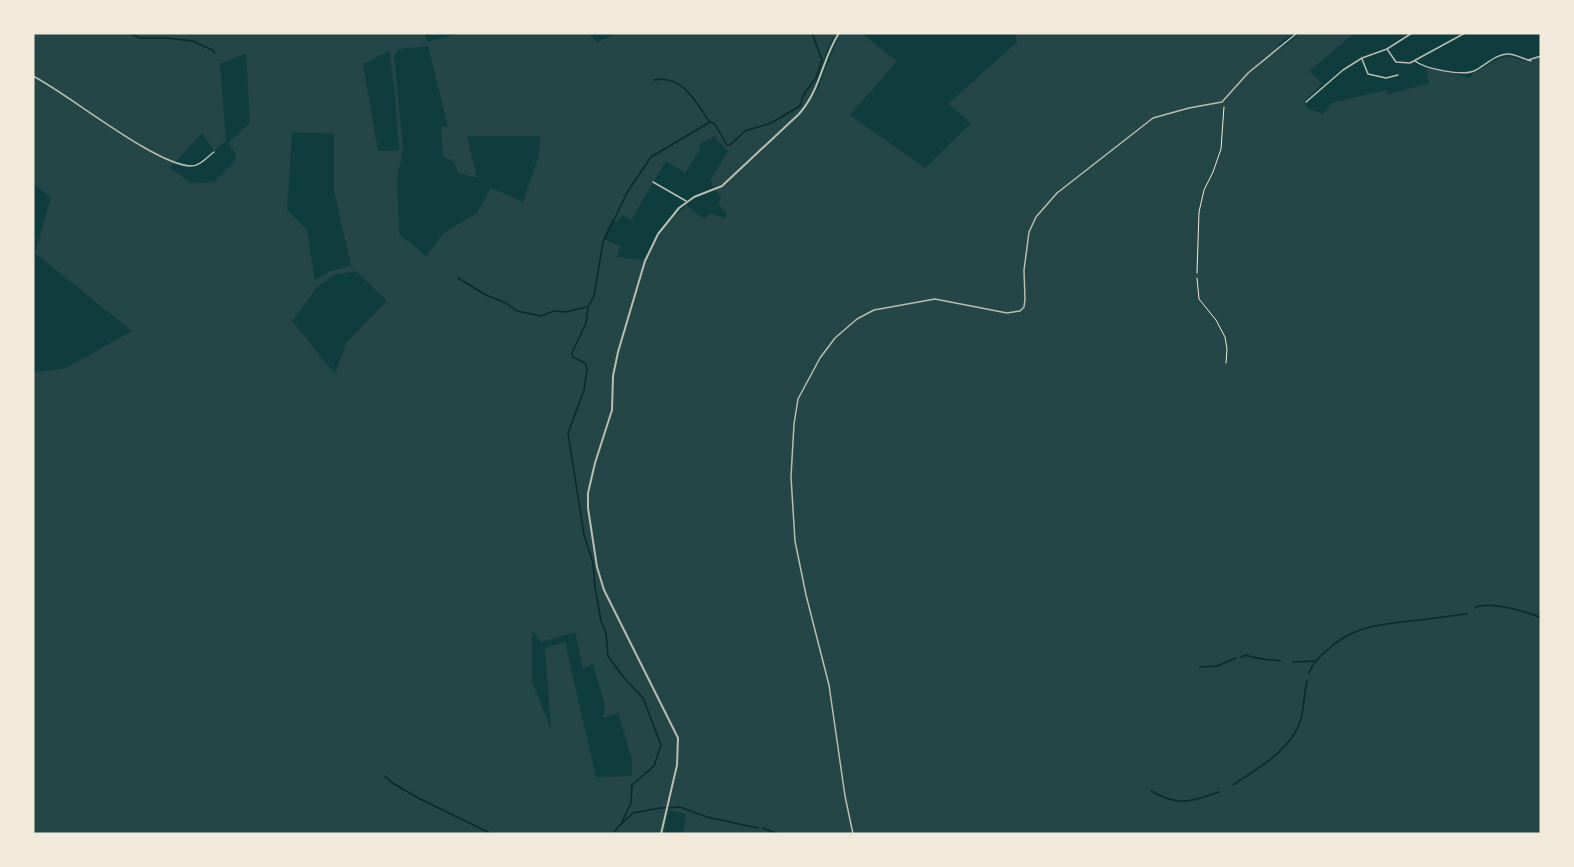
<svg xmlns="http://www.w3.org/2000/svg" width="1574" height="867" font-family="Barlow,sans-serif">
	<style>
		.green { fill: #244646; fill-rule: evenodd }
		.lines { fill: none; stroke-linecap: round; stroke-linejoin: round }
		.stream { stroke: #0a2a2b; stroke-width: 1.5 }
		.path { stroke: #f1e9da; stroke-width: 1 }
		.minor { stroke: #b8beb3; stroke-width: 1.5 }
		.tertiary { stroke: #b8beb3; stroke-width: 2 }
	</style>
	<rect width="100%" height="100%" fill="#0f3d3e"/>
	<path class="green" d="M33 33H425L427 42 461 33H589L597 43 617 33H836C823 52 820 77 809 97 805 103 801 108 800 114L818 89 839 36 842 33H861L897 61 850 115 925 168 971 123 948 104 1017 42 1015 33H1293L1277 45 1281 49 1301 33H1355L1309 71 1322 83 1304 102 1308 109 1323 114 1332 103 1386 90 1387 95 1429 83 1426 69 1436 68 1469 78 1473 76V73C1503 59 1496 51 1532 63L1533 59 1541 57V834H683L686 814 668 810 664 834H33V372L64 369 132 331 35 253 51 198 33 183ZM428 46 448 127H441L443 156 454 162 458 173 477 178 467 136H540L539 155 523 202 491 188 477 213 444 233 426 256 399 234 397 180 403 149 394 55 399 49ZM389 51 395 96 399 150 378 151 363 64ZM246 53 250 123 228 143 235 153 236 160 214 182 191 183 170 168 202 133 214 151 226 141 220 64ZM292 132 334 134V191L351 266 330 271 315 280 307 230 287 210ZM714 136 728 151 710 181 721 198 718 204 727 214 725 219 711 213 704 219 686 205 666 226 643 260 617 257 620 246 603 239 612 220 617 222 622 215 631 220 666 161 685 173 701 148 698 145ZM356 271 387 301 346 343 335 374 292 321 317 287 334 275ZM532 630 541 642 575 632 583 669 593 663 605 706 603 718 618 713 632 759V776L596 777 565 642 545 648 551 729 532 681Z"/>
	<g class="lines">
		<g class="stream">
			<polyline points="130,33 140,38 165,38 193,41 212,50 215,53"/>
			<path d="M654 80C683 74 696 103 709 121"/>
			<polyline points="458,278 486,295 506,303 517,311 541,316 554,311 565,312 587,307"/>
			<path d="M1475 608C1487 600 1529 612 1541 618"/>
			<path d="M1241 657 1246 655C1258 660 1268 659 1280 661"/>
			<polyline points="1293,662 1315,661"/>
			<polyline points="1200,667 1217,666 1236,658"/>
			<path d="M1309 673C1312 664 1318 658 1326 651 1353 626 1377 625 1411 621 1430 619 1448 616 1467 614"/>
			<polyline points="385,776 391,782 418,798 492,834"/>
			<path d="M1233 785C1257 769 1293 749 1301 719 1304 707 1304 694 1307 681"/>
			<path d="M1151 791C1180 807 1189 802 1219 792"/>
			<polyline points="620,825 633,813 660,808 680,807 707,817 758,828"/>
			<polyline points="763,828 778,834"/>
			<polyline points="612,834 621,824 631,803 632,785 654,766 661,745 643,698 624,678 608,656 606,633 601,621 595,587 593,563 584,535 568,433 584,390 587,369 585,363 573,357 572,353 586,323 588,307 594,296 603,242 628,191 651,157 710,122 715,124 727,145 730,145 745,131 771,123 800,106 804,94 816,78 822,60 812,33"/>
		</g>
		<g class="path">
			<polyline points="1197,273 1199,212 1204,190 1213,172 1221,149 1224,107"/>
			<polyline points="1197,278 1199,299 1216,320 1225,337 1227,349 1226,363"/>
		</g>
		<g class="minor">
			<polyline points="1387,49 1396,62 1410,63 1465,33"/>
			<polyline points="1362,59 1368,74 1386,78 1398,75"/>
			<polyline points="1528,60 1541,56"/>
			<path d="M1415 61C1425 69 1462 76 1474 71 1485 66 1495 54 1508 54 1515 54 1524 59 1531 61"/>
			<path d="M33 76C70 95 155 165 191 166 200 166 207 157 214 152"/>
			<polyline points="1306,102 1343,70 1362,58 1387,49 1412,33"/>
			<polyline points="653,182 686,201"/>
			<polyline points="853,834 845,796 829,685 806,595 795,541 791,477 794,424 798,399 820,358 835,338 857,319 874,310 935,299 1007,313 1020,311 1024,307 1025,299 1024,270 1029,232 1036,217 1057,193 1153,118 1189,108 1222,102 1248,73 1297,33"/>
		</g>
		<path class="tertiary" d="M661 834 677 765 678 738 604 590 597 567 588 508V493L595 463 612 410 613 376 618 352 645 261 658 234 679 208 694 197 722 186 799 114C821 89 822 59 839 33"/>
	</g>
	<rect width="1574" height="867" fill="none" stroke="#f1e9da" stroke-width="69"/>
</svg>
